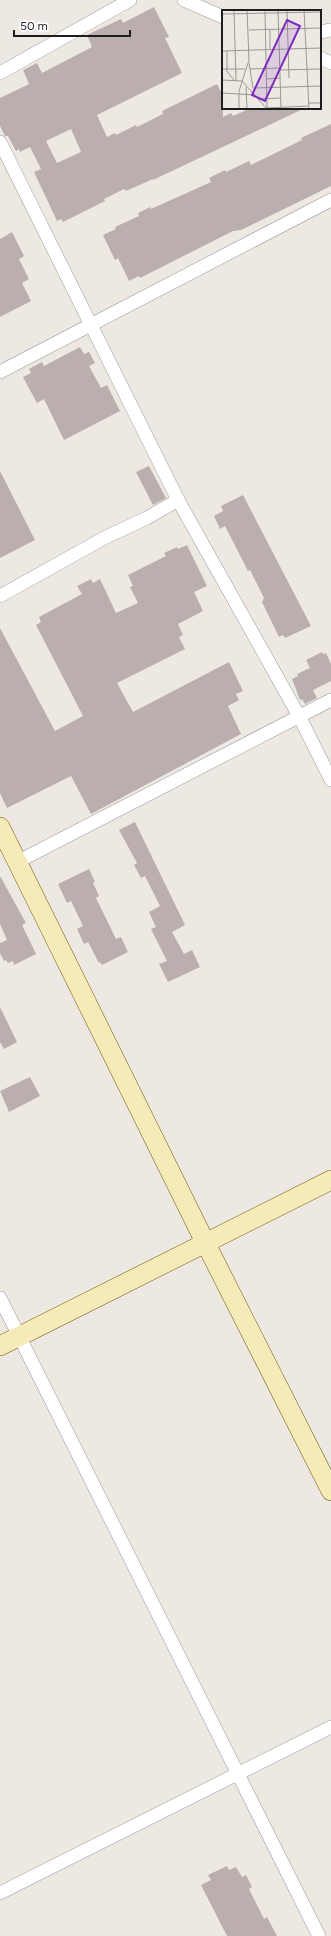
<svg xmlns="http://www.w3.org/2000/svg" width="331" height="1936" font-family="Figtree,sans-serif">
	<style>
		.building { fill: #baafad; fill-rule: evenodd }
		.lines { fill: none; stroke-linecap: round; stroke-linejoin: round }
		.street-casing { stroke: #9a9a9a; stroke-width: 14 }
		.secondary-casing { stroke: #6e600a; stroke-width: 20 }
		.street { stroke: #fff; stroke-width: 13 }
		.secondary { stroke: #f6eab9; stroke-width: 19 }
		.inset-road { fill: none; stroke: #9a9794; stroke-width: 1 }
		.view { fill: #7b2cbf; fill-opacity: 0.15; stroke: #7b2cbf; stroke-width: 2 }
		.inset-edge { fill: none; stroke: #1d1d1d; stroke-width: 2 }
	</style>
	<rect width="100%" height="100%" fill="#eee8e3"/>
	<g class="building">
		<path d="M154 7 169 37 165 38 182 73 97 115 107 137 115 133 116 135 136 125 137 127 163 114 162 111 217 84 223 96V117L231 113 233 116 251 108H305L153 180V179L126 191 124 189 104 199 105 201 63 222 61 219 57 221 34 172 41 169 30 147 20 152 19 149 16 151 8 136H5L0 126V98L29 84 23 70 37 63 42 73 92 47 87 35 121 19 123 23ZM71 129 81 152 57 163 46 141Z"/>
		<polygon points="331,124 331,186 241,230 233,231 140,278 139,276 129,281 118,258 115,260 103,235 116,229 115,227 139,216 138,213 150,207 151,209 211,182 209,178 225,170 226,172 249,161 251,165 302,140 301,138"/>
		<polygon points="12,232 24,256 19,259 29,279 22,283 31,301 0,317 0,239"/>
		<polygon points="80,347 84,354 89,352 95,363 89,366 101,388 107,385 120,411 64,440 44,399 37,403 23,377 31,373 29,369 42,362 44,366"/>
		<polygon points="149,466 166,498 153,505 136,472"/>
		<polygon points="0,471 35,540 0,558"/>
		<polygon points="243,495 311,626 285,638 283,635 279,637 262,602 264,598 250,570 248,571 225,526 220,529 214,516 223,511 221,506"/>
		<polygon points="187,545 207,586 194,592 203,611 178,624 183,635 179,637 185,649 117,683 133,712 229,662 243,691 236,694 239,700 228,706 241,734 91,814 71,776 7,808 0,793 0,628 55,731 83,716 36,625 41,622 39,617 82,594 77,586 91,579 93,583 100,579 116,613 138,603 130,587 133,586 128,575 166,556 164,553 177,547 178,549"/>
		<polygon points="322,652 323,654 326,653 331,664 331,681 313,690 317,698 305,704 302,699 300,700 292,679 298,676 297,674 310,668 306,660"/>
		<polygon points="135,822 185,925 172,932 184,954 192,950 200,967 168,982 159,964 167,961 151,929 156,927 149,912 160,906 145,876 141,878 134,865 137,863 119,830"/>
		<polygon points="89,869 95,882 93,883 99,896 96,898 116,939 121,937 128,952 102,965 100,962 99,963 88,942 84,944 77,929 83,926 71,901 67,903 58,884"/>
		<polygon points="0,876 26,923 22,925 36,954 14,965 13,961 8,963 6,960 4,961 0,953 0,943 7,940 0,924"/>
		<polygon points="0,1007 17,1042 4,1049 0,1042"/>
		<polygon points="30,1077 40,1096 9,1112 0,1091"/>
		<polygon points="227,1866 229,1870 236,1867 242,1877 246,1875 252,1887 249,1889 264,1919 267,1917 277,1936 227,1936 201,1885 211,1880 208,1875"/>
	</g>
	<g class="lines">
		<g class="street-casing">
			<g id="street">
				<polyline points="184,0 223,17"/>
				<polyline points="320,32 331,30"/>
				<polyline points="320,58 331,63"/>
				<polyline points="0,73 130,0"/>
				<polyline points="0,142 178,500 299,716 331,780"/>
				<polyline points="0,372 331,200"/>
				<polyline points="0,596 106,537 147,518 178,500"/>
				<polyline points="17,862 331,700"/>
				<polyline points="0,1298 319,1936"/>
				<polyline points="0,1893 331,1727"/>
			</g>
		</g>
		<g class="secondary-casing">
			<g id="secondary">
				<polyline points="0,827 205,1242 331,1491"/>
				<polyline points="0,1346 331,1180"/>
			</g>
		</g>
		<use href="#street" class="street"/>
		<use href="#secondary" class="secondary"/>
	</g>
	<g transform="translate(222 10)">
		<rect width="99" height="99" fill="#eee8e3"/>
		<path class="inset-road" d="M12 0 14 71M43 0 45 99M56 0 59 99M65 0 67 68M82 0 87 99M0 4 99 2M48 19V40M27 20 99 18M0 41 99 38M5 41V60M27 53 31 78M0 59H23M28 59 58 58M4 60 12 70M58 60 99 59M45 69 58 68M0 70 20 71 45 99M24 77 25 99M31 78 99 76M0 83 33 85M37 89 59 88M86 93H99M45 98 86 96M17 99V81L27 50 25 0"/>
		<path class="view" d="M65 10 78 16 43 91 30 85Z"/>
		<rect width="99" height="99" class="inset-edge"/>
	</g>
	<path d="M14 30v6h116v-6" fill="none" stroke="#1d1d1d" stroke-width="2"/>
	<text x="20" y="30" font-size="12" fill="#1d1d1d" stroke="#ffffff" stroke-width="3" paint-order="stroke">50 m</text>
</svg>
